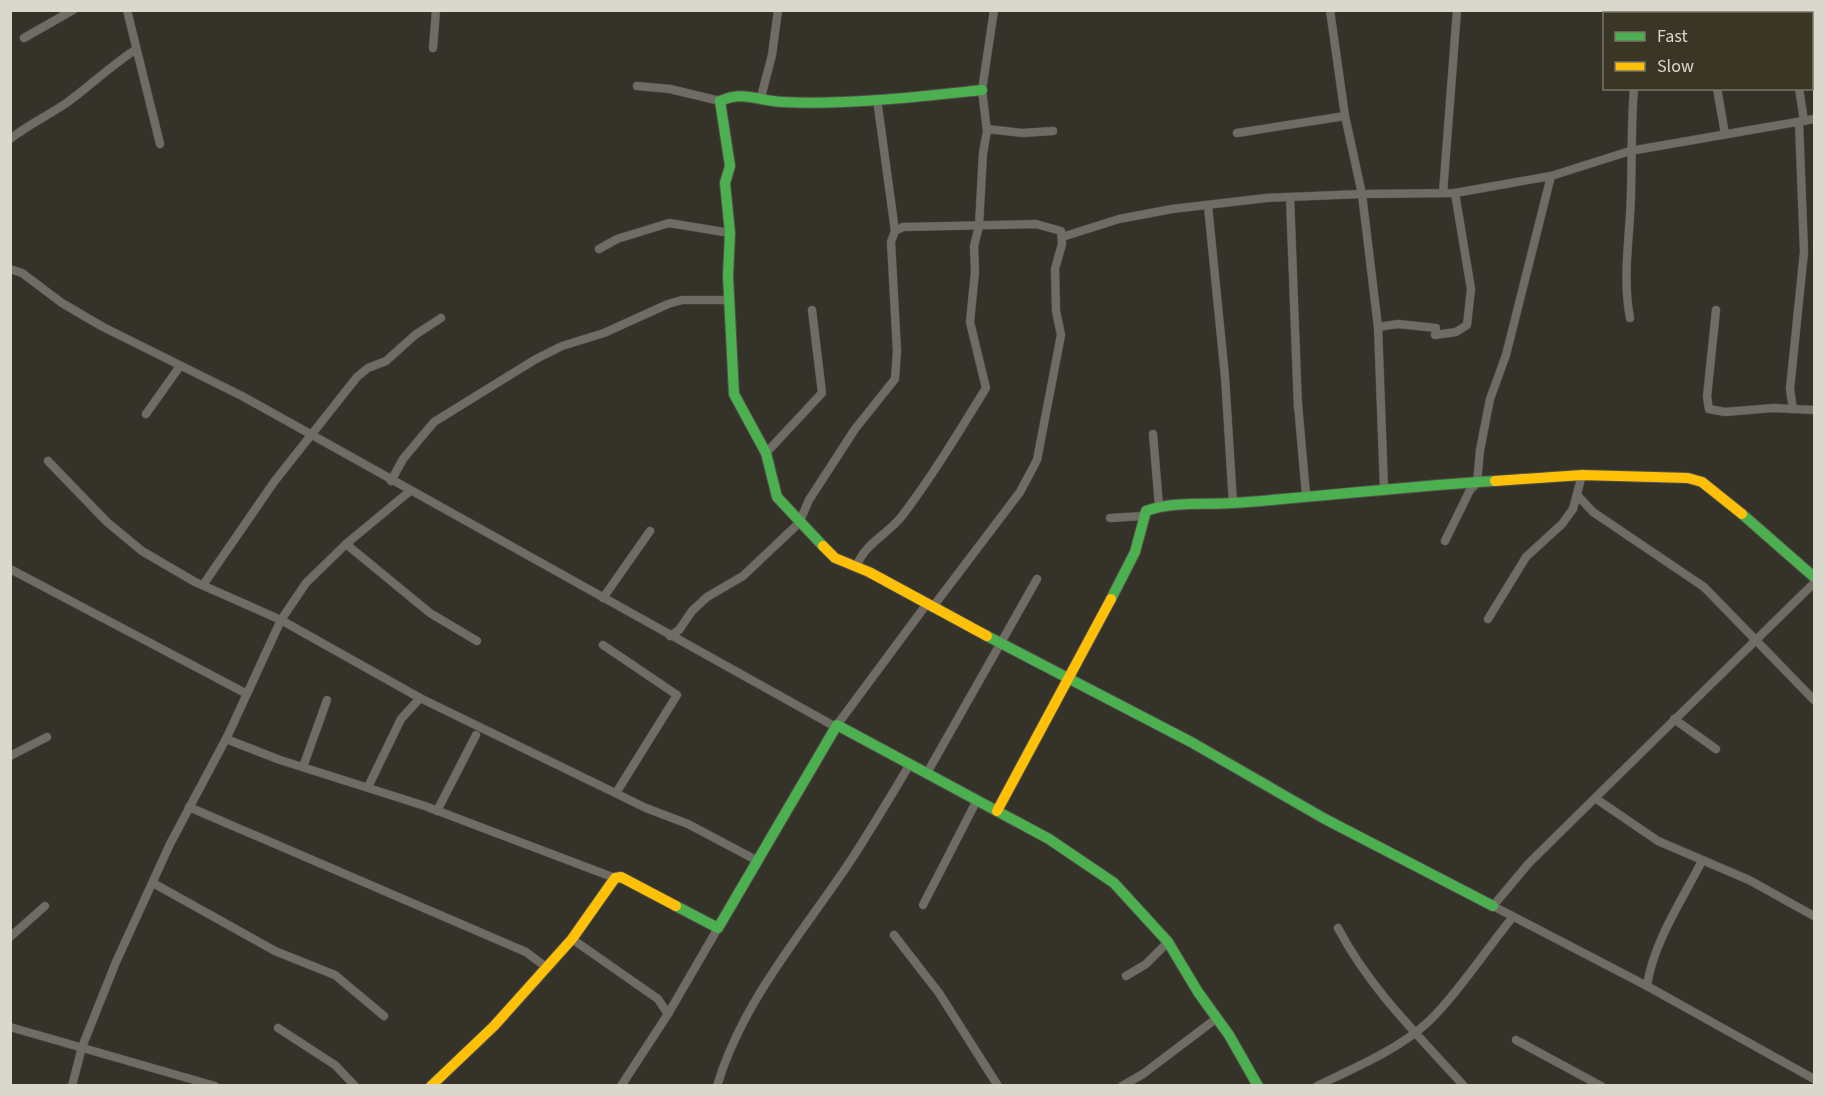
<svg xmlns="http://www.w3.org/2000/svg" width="1825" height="1096" font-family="'Source Sans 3',sans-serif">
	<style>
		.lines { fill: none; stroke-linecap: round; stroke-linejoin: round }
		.street-casing { stroke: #514f47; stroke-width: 9 }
		.fast-casing { stroke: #514f47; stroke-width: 12 }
		.slow-casing { stroke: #514f47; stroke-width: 12 }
		.street { stroke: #6e6c64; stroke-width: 8 }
		.fast { stroke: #4caf50; stroke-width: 10 }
		.slow { stroke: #ffc107; stroke-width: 10 }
	</style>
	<rect width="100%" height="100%" fill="#353229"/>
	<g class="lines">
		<g class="street-casing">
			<g id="street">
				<polyline points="127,10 160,144"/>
				<polyline points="1706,10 1706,14"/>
				<polyline points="1786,10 1786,14"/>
				<polyline points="24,38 73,10"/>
				<polyline points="433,48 436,10"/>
				<polyline points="637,86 670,89 720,101"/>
				<polyline points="1717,88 1725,134"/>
				<polyline points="1799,88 1804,121"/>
				<polyline points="761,97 772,55 778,10"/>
				<polyline points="877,99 895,231"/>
				<polyline points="987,129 1022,133 1053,131"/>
				<polyline points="1237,133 1345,116"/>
				<path d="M10 139C28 125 47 116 65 104 89 87 109 67 135 50"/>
				<polyline points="1443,193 1457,10"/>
				<polyline points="1290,197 1298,408"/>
				<polyline points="1208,206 1225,377 1233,503"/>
				<polyline points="1062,237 1119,219 1172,209 1266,198 1362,194 1345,116 1330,10"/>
				<polyline points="599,249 617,239 669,223 730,233"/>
				<polyline points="10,269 22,273 62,303 103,327 242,396 834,726"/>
				<polyline points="1716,310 1707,397 1709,409 1725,412 1773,408 1814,410"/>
				<path d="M1630 318C1622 277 1630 237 1631 194 1632 159 1631 124 1634 88"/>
				<polyline points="1378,327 1398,324 1436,328"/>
				<polyline points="1435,335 1456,332 1467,325 1471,289 1455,193"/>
				<polyline points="1298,404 1306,495"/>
				<polyline points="1793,409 1790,389 1804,252 1799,122"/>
				<polyline points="146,414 180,366"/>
				<polyline points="1153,434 1159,506"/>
				<polyline points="766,453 822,393 812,310"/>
				<polyline points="48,461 107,522 142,551 195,582 281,620 420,698 646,808 688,824 756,860"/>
				<polyline points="391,481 403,459 434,422 536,359 562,346 604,333 668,304 682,300 729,300"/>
				<polyline points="1384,488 1378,327 1362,194 1455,193 1551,176 1630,151 1814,119"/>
				<polyline points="1578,496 1593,512 1704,587 1814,700"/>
				<polyline points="1110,518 1144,516"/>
				<polyline points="1445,541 1470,490 1477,483 1480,450 1490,399 1506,355 1551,176"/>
				<polyline points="346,544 430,613 477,641"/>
				<path d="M856 567C865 543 886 536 902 516 933 475 959 432 986 388L970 322 975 272 974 246 979 226 983 153 987 131 982 90 994 10"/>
				<polyline points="12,570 247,694"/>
				<polyline points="203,585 274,482 357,377 368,368 386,361 415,335 441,318"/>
				<polyline points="603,598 650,531"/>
				<polyline points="1488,619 1526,557 1562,524 1573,509 1582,475"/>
				<polyline points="670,636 679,630 692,611 707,597 743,576 799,523 809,500 855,429 895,379 897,351 891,242 895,231 903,227 1036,224 1061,231 1062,244 1055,269 1056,311 1061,335 1037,460 1020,492 932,608"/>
				<polyline points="603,645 677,695 616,793"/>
				<polyline points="1674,719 1716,749"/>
				<polyline points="837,725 926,605"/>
				<polyline points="226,739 280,760 425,806 615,878"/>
				<polyline points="10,756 47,737"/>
				<polyline points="303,767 327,700"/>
				<polyline points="927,773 1037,579"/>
				<polyline points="368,787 401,719 420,698"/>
				<polyline points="1595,798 1814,583"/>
				<polyline points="189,807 526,952 546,967"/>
				<polyline points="437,811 476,735"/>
				<polyline points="153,883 275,951 335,975 384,1016"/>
				<polyline points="923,905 977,800"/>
				<polyline points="1814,916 1749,880 1658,841 1595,798 1529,863 1493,906 1647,986 1814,1079"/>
				<path d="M1338 928C1370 989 1418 1035 1464 1086"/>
				<polyline points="894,935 939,993 998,1086"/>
				<polyline points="10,937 45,906"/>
				<polyline points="572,939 658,999 668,1014"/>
				<polyline points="1126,976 1146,964 1168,942"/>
				<path d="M1647 986C1653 943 1682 900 1702 861"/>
				<polyline points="10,1027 215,1086"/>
				<polyline points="278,1028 335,1065 355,1086"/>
				<polyline points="1516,1040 1601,1086"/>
				<polyline points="72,1086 82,1047 116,962 170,844 228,735 281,620 306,583 346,544 410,491"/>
				<polyline points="621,1086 668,1014 718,928"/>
				<path d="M717 1086C741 1005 798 938 845 869 868 835 889 799 910 764"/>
				<polyline points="1122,1086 1143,1074 1217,1018"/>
				<path d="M1317 1086C1354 1068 1398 1050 1428 1022 1457 994 1486 950 1512 918"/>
			</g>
		</g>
		<g class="fast-casing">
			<g id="fast">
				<polyline points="1742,514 1814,577"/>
				<path d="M823 546 777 497 766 453 734 394 728 276 730 233 725 183 730 166 720 101C744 90 758 101 783 102 849 105 916 97 982 90"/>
				<path d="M1111 599 1135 552 1146 511C1173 501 1204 505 1233 503 1320 497 1407 486 1495 481"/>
				<polyline points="987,636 1191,742 1325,819 1493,906"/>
				<polyline points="676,906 718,928 837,725 1049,839 1114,883 1168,942 1198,992 1229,1035 1258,1086"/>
			</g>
		</g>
		<g class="slow-casing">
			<g id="slow">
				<polyline points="1495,481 1582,475 1688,478 1702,482 1742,514"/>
				<polyline points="823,546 835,558 869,572 987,636"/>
				<polyline points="997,811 1111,599"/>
				<polyline points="431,1086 494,1026 572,939 615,878 621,877 676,906"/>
			</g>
		</g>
		<use href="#street" class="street"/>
		<use href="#fast" class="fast"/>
		<use href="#slow" class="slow"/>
	</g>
	<rect width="1825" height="1096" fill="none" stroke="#dad7cc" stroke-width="24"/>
	<rect x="1603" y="12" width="210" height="78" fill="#3a3524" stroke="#7a7667" stroke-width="1.5"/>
	<rect x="1615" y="32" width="30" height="9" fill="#4caf50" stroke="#7a7667" stroke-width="1.5"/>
	<text x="1657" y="42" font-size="18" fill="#dad7cc">Fast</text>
	<rect x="1615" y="62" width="30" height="9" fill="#ffc107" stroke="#7a7667" stroke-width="1.5"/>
	<text x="1657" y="72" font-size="18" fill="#dad7cc">Slow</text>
</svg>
